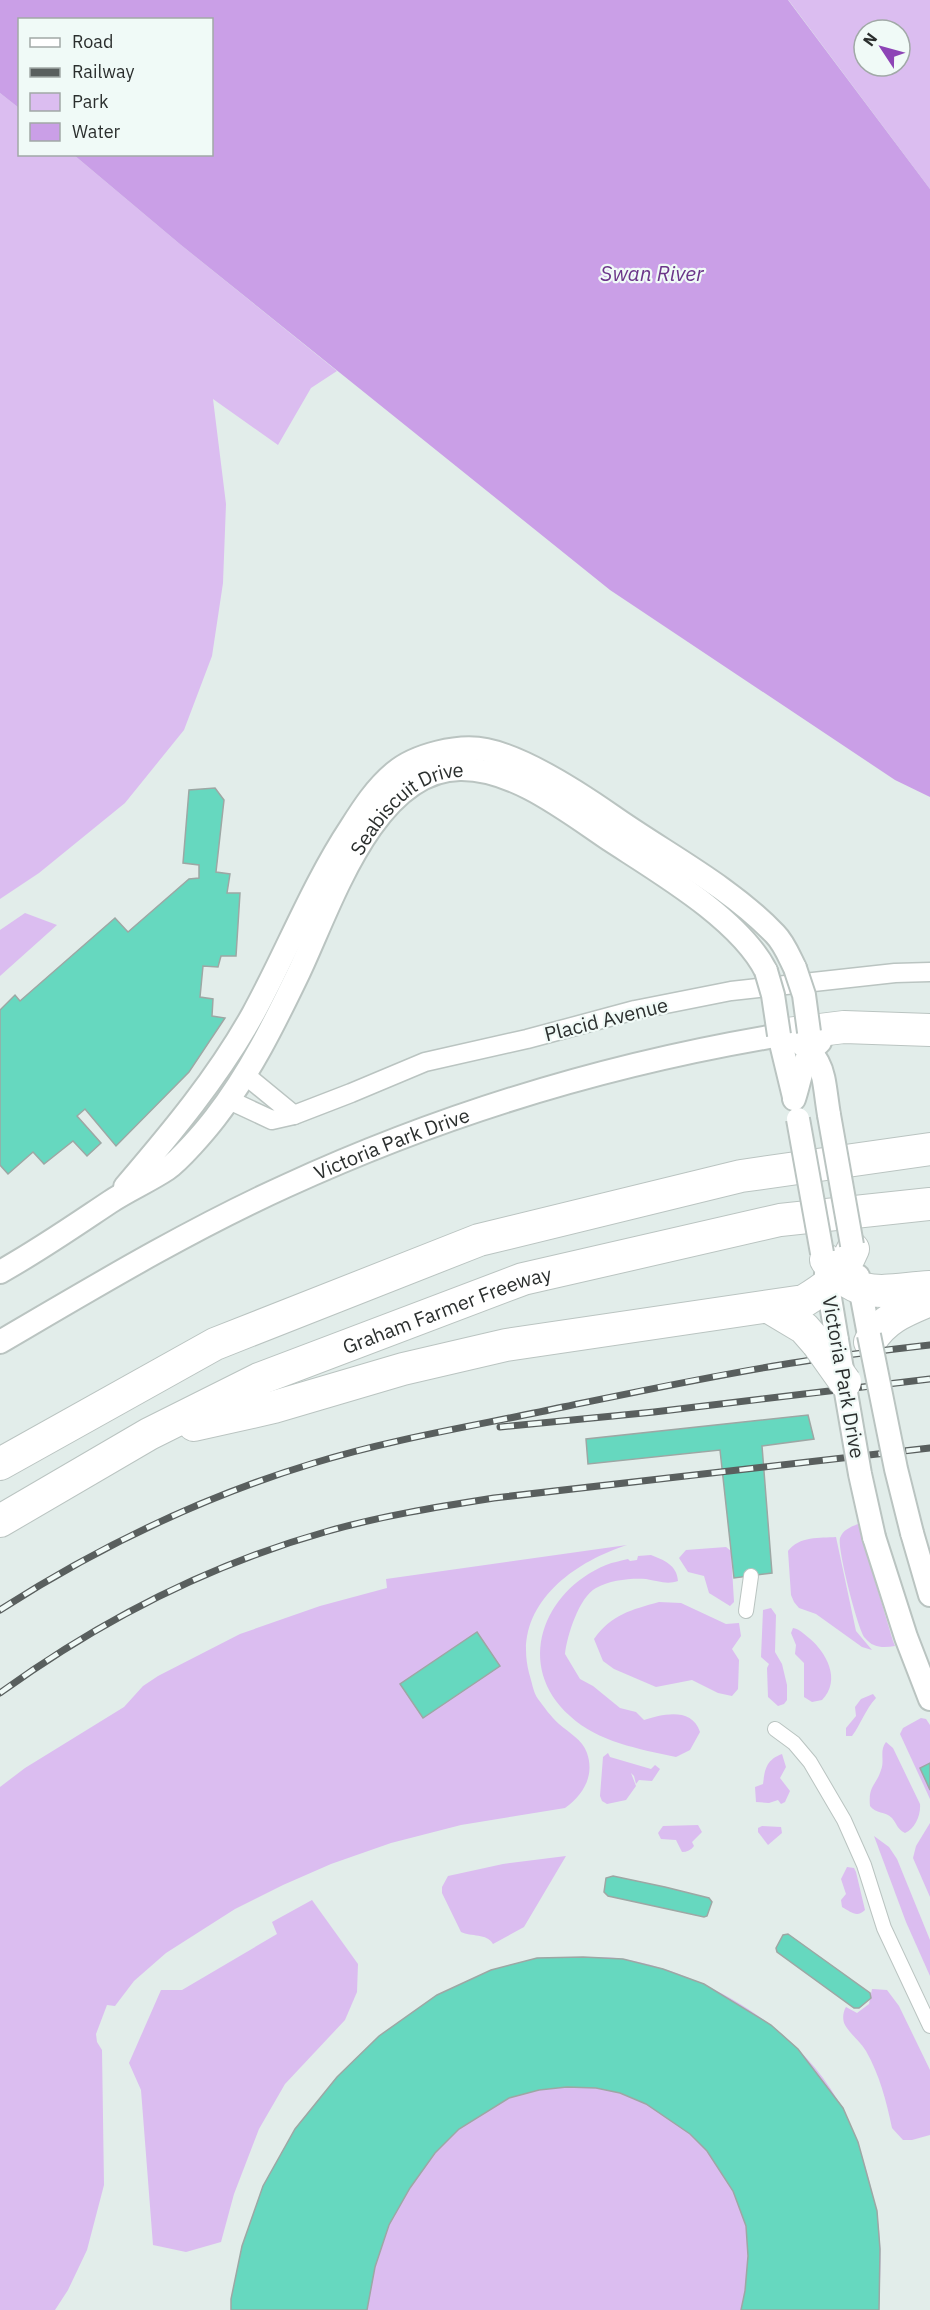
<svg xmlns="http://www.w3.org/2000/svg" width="930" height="2310" font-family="'IBM Plex Sans',sans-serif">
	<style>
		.green { fill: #dbbdf0; fill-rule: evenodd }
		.water { fill: #ca9fe7 }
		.building { fill: #66d8bf; stroke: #9da7a4; stroke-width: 1.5 }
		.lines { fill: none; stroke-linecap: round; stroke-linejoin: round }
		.pedestrian-casing { stroke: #bac4c1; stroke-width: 16 }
		.minor-casing { stroke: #bac4c1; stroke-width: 21 }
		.tertiary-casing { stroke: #bac4c1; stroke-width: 26 }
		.motorway-casing { stroke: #bac4c1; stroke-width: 34 }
		.pedestrian { stroke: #fff; stroke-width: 14 }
		.minor { stroke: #fff; stroke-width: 18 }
		.tertiary { stroke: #fff; stroke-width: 22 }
		.motorway { stroke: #fff; stroke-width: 32 }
		.rail-casing { stroke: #595f5e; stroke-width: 7 }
		.rail { stroke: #f0faf7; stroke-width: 4.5; stroke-dasharray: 14; stroke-linecap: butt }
		.tertiary-bridge-casing { stroke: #bac4c1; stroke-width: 26; stroke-linecap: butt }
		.motorway-bridge-casing { stroke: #bac4c1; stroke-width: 34; stroke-linecap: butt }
		.tertiary-bridge { stroke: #fff; stroke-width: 22 }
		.motorway-bridge { stroke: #fff; stroke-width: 32 }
		.labels { text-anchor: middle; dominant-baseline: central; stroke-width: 4.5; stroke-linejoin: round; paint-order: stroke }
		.street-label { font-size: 20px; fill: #2b2f2e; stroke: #f0faf7 }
		.water-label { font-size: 21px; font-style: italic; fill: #6b3589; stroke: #f0faf7 }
	</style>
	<rect width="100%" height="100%" fill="#e2edea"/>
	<g class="green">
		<path d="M788 0H930V189L790 2ZM864 30H900V66H864Z"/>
		<polygon points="0,93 19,108 20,154 74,155 181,245 337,371 311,388 278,445 213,399 226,504 223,583 212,656 184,730 125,803 39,873 0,899"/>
		<polygon points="25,913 57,925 0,976 0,930"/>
		<path d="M858 1524 893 1641 895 1646C883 1648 873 1648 865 1638 858 1630 837 1548 840 1538 843 1530 850 1527 858 1524Z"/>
		<path d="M836 1537 856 1631 872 1650 862 1647 816 1614 799 1608 794 1602 791 1595 788 1551C799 1536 820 1538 836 1537Z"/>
		<path d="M627 1545C571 1563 512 1607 529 1673 532 1682 533 1692 538 1699 544 1707 551 1717 559 1724 569 1733 582 1739 587 1753 595 1776 583 1795 565 1808L461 1825 391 1843 331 1864 283 1885 235 1909 166 1953 134 1981 115 2006 107 2005 96 2034 97 2042 102 2050 104 2185 87 2250 68 2290 55 2310H0V1787L25 1768 124 1707 143 1686 158 1676 240 1634 320 1606 387 1588 386 1579Z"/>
		<polygon points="726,1547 731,1551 734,1602 730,1606 709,1593 704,1576 688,1572 679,1558 686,1550"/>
		<path d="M651 1555C664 1560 677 1565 678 1581 667 1585 658 1581 646 1579 631 1578 610 1580 596 1588 579 1597 567 1636 565 1654L580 1679 593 1686 620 1708 636 1712 644 1720C663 1714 692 1707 700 1732L690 1750 676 1757C639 1749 598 1742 570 1716 514 1666 543 1591 606 1565 613 1562 621 1561 628 1559L630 1561 637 1560 638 1556Z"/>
		<path d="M659 1602 681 1603 726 1624 739 1623 741 1636 732 1649 739 1660 738 1689 732 1696 718 1693 692 1680 656 1687 614 1669 603 1661 594 1639C612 1614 631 1610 659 1602Z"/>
		<polygon points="771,1608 776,1615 775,1652 782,1664 787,1685 787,1700 784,1704 778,1706 768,1697 767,1668 769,1664 761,1657 763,1610"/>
		<path d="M793 1628C799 1629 803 1633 809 1638 826 1652 842 1680 822 1700L812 1702 804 1697V1663L795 1654 796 1645 791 1633Z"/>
		<path d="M873 1694 876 1698C865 1710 861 1724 852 1736H846V1728L856 1716 855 1707 861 1699Z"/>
		<polygon points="921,1718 926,1719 930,1725 930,1799 900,1734 903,1728"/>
		<path d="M886 1742 893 1748 920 1804C921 1815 915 1829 905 1833 897 1829 897 1824 892 1818 885 1811 876 1814 870 1806 868 1785 876 1786 881 1770 885 1760 879 1751 886 1742Z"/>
		<polygon points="608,1753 610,1757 651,1769 655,1765 660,1769 652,1781 639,1780 636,1784 634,1776 631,1773 636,1786 626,1800 607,1804 602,1801 600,1796 603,1757"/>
		<path d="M782 1754 786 1767 780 1778 790 1791 785 1802 781 1804 778 1800 769 1803 756 1802 755 1787 763 1784C765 1769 766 1760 782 1754Z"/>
		<polygon points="930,1823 930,1897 913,1858 916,1846"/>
		<path d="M698 1825 702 1832 692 1842 694 1846C691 1850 687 1852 682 1852L676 1840 661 1839 658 1833 663 1826Z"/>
		<polygon points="762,1826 781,1827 782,1833 768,1845 758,1832 758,1828"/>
		<polygon points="874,1836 889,1847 897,1859 930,1940 930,1976 906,1922"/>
		<path d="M566 1856 524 1927 493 1944C487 1933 471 1937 461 1932L442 1893V1887L448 1876 503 1864Z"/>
		<path d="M847 1867 854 1868 856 1872 865 1910C857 1918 851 1912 842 1907L841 1900 846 1894 841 1879Z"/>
		<polygon points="312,1900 358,1964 357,1992 345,2020 285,2084 259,2129 234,2194 221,2242 186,2252 153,2245 141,2090 129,2063 161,1990 182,1990 277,1934 272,1922"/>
		<path d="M583 1957C596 1957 611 1957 624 1959 709 1974 803 2031 843 2110 859 2141 869 2175 876 2210 883 2242 880 2277 879 2310H231V2299L242 2246 263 2186 295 2129 337 2077 437 1995 491 1970 537 1958Z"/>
		<path d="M872 1989 887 1990 899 2006 930 2070V2135L912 2140H903L892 2128C886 2100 880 2076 866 2051 860 2041 850 2034 845 2025 842 2019 843 2012 846 2007L857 2013 869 2004Z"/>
	</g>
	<polygon class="water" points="0,0 788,0 930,189 930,797 895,780 610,590 181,245 74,155 212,154 212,20 20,20 19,108 0,93"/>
	<g class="building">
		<polygon points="215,788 224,800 216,872 230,874 227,893 240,893 236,956 221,956 218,967 203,966 200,997 213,999 212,1016 225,1018 189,1072 116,1146 85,1109 77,1116 101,1143 87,1156 73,1141 44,1164 33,1152 8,1174 0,1165 0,1010 15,995 20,1001 115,918 128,932 189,879 199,878 199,865 183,863 189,790"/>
		<polygon points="808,1415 814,1439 762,1446 772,1573 734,1578 720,1450 588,1464 586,1439"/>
		<polygon points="477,1632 500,1666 423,1718 400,1684"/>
		<polygon points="930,1763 930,1790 920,1768"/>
		<polygon points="613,1876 665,1887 709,1898 712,1902 707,1916 704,1917 608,1896 604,1892 606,1878"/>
		<polygon points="788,1934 870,1993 871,1998 859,2008 854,2008 777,1952 776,1948 783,1935"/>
		<polygon points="583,1957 623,1959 663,1969 704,1984 771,2025 798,2049 843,2108 858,2142 877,2211 880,2249 879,2310 741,2310 745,2291 748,2256 746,2226 733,2191 707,2151 690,2134 646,2104 620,2093 596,2088 567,2087 539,2090 509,2098 459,2129 435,2153 410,2188 389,2225 375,2267 367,2310 231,2310 231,2299 242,2246 263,2186 295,2129 337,2077 379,2036 437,1995 491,1970 537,1958"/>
	</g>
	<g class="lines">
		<g class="pedestrian-casing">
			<g id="pedestrian">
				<polyline points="746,1611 751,1576"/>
				<polyline points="775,1729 794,1743 810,1762 844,1820 864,1865 884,1928 930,2026"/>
			</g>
		</g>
		<g class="minor-casing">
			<g id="minor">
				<polyline points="244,1074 294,1115"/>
				<polyline points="227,1099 272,1120 294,1115 351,1093 425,1062 527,1039 635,1010 731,991 895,973 930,972"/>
			</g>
		</g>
		<g class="tertiary-casing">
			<g id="tertiary">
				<polyline points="779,1035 794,1097"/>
				<path d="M794 1099C801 1078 802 1056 820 1042"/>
				<path d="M125 1187C172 1132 218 1077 253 1014 287 952 312 886 351 827 363 808 376 788 394 773 415 755 459 744 486 750 526 758 579 793 612 816 666 854 729 886 775 934 784 943 789 956 795 968"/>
				<path id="s1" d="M0 1272C38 1251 74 1226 110 1202 128 1190 149 1181 167 1169 180 1160 205 1131 215 1118 250 1073 275 1022 299 972 330 907 373 770 460 769 513 768 567 811 610 840 659 872 740 919 766 971"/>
				<polyline points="826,1274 837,1340"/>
				<polyline points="858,1276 869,1335"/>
				<path id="s2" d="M0 1342C94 1287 187 1231 286 1186 445 1113 615 1062 787 1034 827 1059 822 1072 829 1115"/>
				<polyline points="912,1533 930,1595"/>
				<polyline points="874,1537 906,1637 930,1699"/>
			</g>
		</g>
		<g class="motorway-casing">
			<g id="motorway">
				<polyline points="787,1034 844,1027 930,1030"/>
				<path d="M826 1260C857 1302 883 1290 930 1287"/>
				<polyline points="769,1307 804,1328 818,1344"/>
				<path d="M870 1342C884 1318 906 1310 930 1300"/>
				<path d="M194 1425 274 1407 403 1369 506 1345 804 1301C830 1285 841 1277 853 1249"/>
				<polyline points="0,1464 215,1344 479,1240 741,1176 930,1149"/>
				<path id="s3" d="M0 1521 149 1434 259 1379 523 1279 780 1220 930 1204"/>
			</g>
		</g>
		<use href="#pedestrian" class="pedestrian"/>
		<use href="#minor" class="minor"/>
		<use href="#tertiary" class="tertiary"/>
		<use href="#motorway" class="motorway"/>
		<g class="rail-casing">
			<g id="rail">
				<polyline points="500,1427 654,1412 930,1379"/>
				<path d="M0 1610C98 1547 202 1497 314 1463 395 1438 480 1425 563 1407 641 1391 720 1374 799 1362 842 1355 886 1350 930 1345"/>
				<path d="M0 1693C98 1622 208 1565 325 1532 380 1516 437 1507 494 1498L930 1448"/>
			</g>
		</g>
		<use href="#rail" class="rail"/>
		<g class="tertiary-bridge-casing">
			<g id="tertiary-bridge">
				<polyline points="795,968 804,995 809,1032"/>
				<polyline points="766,971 773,995 779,1035"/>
				<polyline points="829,1115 852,1245"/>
				<polyline points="798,1119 822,1253"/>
				<polyline points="869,1335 896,1469 912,1533"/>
				<polyline points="837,1340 860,1474 874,1537"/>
			</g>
		</g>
		<g class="motorway-bridge-casing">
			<polyline id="motorway-bridge" points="818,1344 845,1382"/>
		</g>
		<use href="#tertiary-bridge" class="tertiary-bridge"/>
		<use href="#motorway-bridge" class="motorway-bridge"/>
	</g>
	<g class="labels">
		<g class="street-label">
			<text stroke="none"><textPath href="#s1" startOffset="639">Seabiscuit Drive</textPath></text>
			<text transform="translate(606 1019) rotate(-14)">Placid Avenue</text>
			<text stroke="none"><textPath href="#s2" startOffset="440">Victoria Park Drive</textPath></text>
			<text stroke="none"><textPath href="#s3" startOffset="496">Graham Farmer Freeway</textPath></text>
			<text transform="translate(844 1377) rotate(80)">Victoria Park Drive</text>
		</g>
		<g class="water-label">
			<text x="652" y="273">Swan River</text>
		</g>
	</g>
	<rect x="18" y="18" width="195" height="138" fill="#f0faf7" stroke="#a1a9a7" stroke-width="1.5"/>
	<rect x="30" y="38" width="30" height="9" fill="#ffffff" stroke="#a1a9a7" stroke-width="1.5"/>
	<text x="72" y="48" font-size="18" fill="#2b2f2e">Road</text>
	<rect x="30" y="68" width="30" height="9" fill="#595f5e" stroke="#a1a9a7" stroke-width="1.5"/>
	<text x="72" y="78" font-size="18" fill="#2b2f2e">Railway</text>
	<rect x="30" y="93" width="30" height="18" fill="#dbbdf0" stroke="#a1a9a7" stroke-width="1.5"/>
	<text x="72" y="108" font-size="18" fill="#2b2f2e">Park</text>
	<rect x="30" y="123" width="30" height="18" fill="#ca9fe7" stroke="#a1a9a7" stroke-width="1.5"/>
	<text x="72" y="138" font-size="18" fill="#2b2f2e">Water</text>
	<g transform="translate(882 48) rotate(306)"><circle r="28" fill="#f0faf7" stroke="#a1a9a7" stroke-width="1.5"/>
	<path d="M0-4.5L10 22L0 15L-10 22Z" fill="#8d44b6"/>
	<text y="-9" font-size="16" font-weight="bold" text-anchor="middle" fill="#2b2f2e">N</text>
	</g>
</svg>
